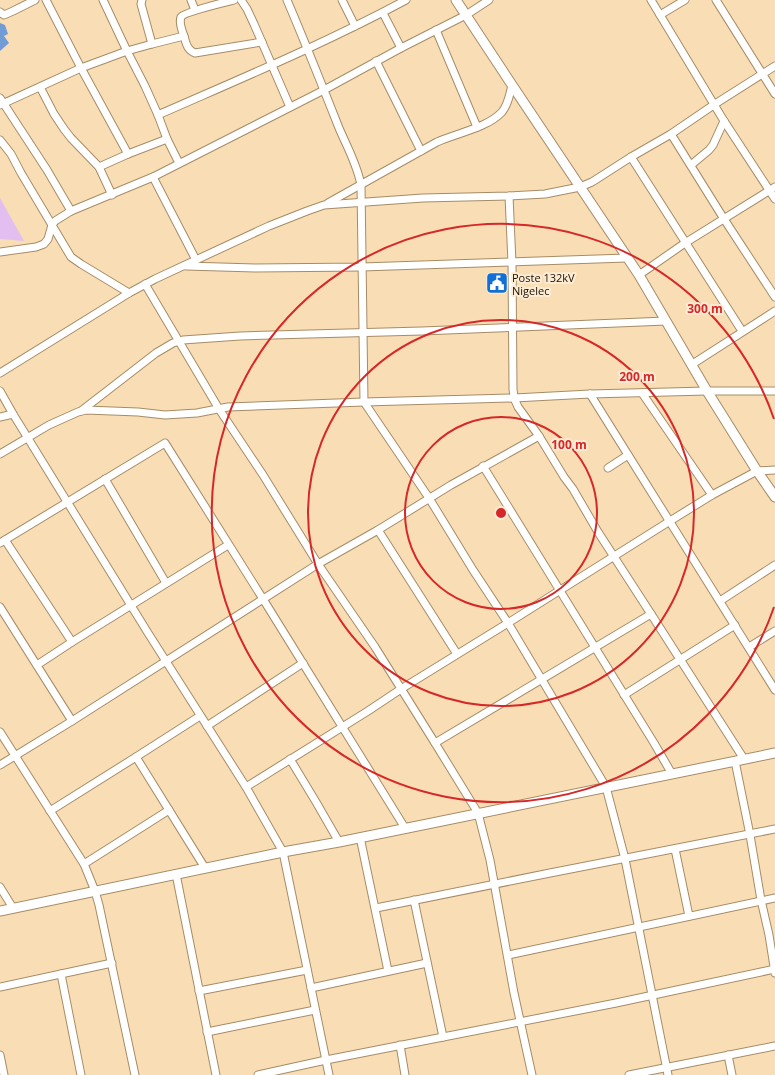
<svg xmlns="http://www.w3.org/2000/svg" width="775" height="1075" font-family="'Open Sans',sans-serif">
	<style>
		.green { fill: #e2bff0 }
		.water { fill: #729cd5 }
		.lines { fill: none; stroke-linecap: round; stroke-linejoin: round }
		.minor-casing { stroke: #a68c66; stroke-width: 9 }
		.tertiary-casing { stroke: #a68c66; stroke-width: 11 }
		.minor { stroke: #fff; stroke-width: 7 }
		.tertiary { stroke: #fff; stroke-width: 9 }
		.ring { fill: none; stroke: #d62828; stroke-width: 2 }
		.labels { text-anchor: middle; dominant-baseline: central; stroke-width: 4; stroke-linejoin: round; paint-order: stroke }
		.poi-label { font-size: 11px; fill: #1b1104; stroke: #fdecd4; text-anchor: start }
		.centre { fill: #d62828; stroke: #fdecd4; stroke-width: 2 }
		.ring-label { font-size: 12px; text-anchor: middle; font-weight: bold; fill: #d62828; stroke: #fdecd4; stroke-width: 4; stroke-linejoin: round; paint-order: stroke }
	</style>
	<rect width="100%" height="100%" fill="#f9ddb5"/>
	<polygon class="green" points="0,198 24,241 0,239"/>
	<polygon class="water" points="0,23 5,25 8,34 4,36 9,43 0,51"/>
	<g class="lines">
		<g class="minor-casing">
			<g id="minor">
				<polyline points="46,0 81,68 128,154"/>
				<polyline points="103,0 127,51 145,86 158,115 167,139 179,163"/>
				<polyline points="142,0 141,4 152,44"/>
				<polyline points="191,0 195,10"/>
				<path d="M234 0C226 2 184 12 181 17 179 22 182 31 184 36 186 43 187 50 195 53L262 42"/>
				<polyline points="241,0 247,9 254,24 290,107"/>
				<path d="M287 0C305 42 322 85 339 128 347 147 357 164 361 185L364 402 429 498 473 570 508 623 606 787 625 859 668 1075"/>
				<polyline points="342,0 355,26"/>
				<polyline points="651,0 724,121 775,199"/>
				<polyline points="716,0 775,94"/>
				<polyline points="0,12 4,15 13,11 35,0"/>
				<polyline points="383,13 401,48"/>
				<polyline points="660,15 685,0"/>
				<polyline points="436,30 477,127"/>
				<polyline points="376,61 421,151"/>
				<polyline points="40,87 54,114 64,129 71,138 99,167 112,195"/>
				<polyline points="0,98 47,170 71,211"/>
				<polyline points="0,105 81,68 127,51 152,44 184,36"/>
				<path d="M158 115C242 78 326 43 406 0"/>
				<polyline points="671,134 724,219 775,297"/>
				<polyline points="0,140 11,154 21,173 71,257 81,264 129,293"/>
				<polyline points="631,157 742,331"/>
				<polyline points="691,165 709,150 713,145 724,121"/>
				<polyline points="99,167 128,154 167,139"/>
				<polyline points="153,177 196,260"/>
				<polyline points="509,196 512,263 513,389 514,398 518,407 539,436 564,477 573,489 598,532 651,614 744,759"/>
				<path d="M328 203 437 142C457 133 487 128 502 112 508 105 510 94 512 85"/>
				<polyline points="0,252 36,247 44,244 48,239 52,225 55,221 71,211 153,177 324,90 401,48 466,15 489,0"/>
				<polyline points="186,266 255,268 362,267 627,258"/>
				<polyline points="639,275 685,243 775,187"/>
				<polyline points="145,284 219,409 263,475 318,564 375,647 435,743 478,813 490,860 514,993 532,1075"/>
				<polyline points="691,365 775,311"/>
				<polyline points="0,373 129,293 155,279 269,226 307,211 324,205 423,198 509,196 545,194 580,187 592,182 631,157 671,134 715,104 775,66"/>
				<polyline points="0,391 13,414 148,633 246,787 283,852 329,1075"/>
				<polyline points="642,393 712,495"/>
				<polyline points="590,394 775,690"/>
				<polyline points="81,411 156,353 173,343 183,340 240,336 422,331 666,321"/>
				<polyline points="0,417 13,414"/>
				<polyline points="0,454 49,425 78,412 86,410 138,412 165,415 197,413 228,407 364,402 514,398 590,394 707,391 775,391"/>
				<polyline points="483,466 654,743 672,774"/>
				<polyline points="608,468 628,455"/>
				<polyline points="105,479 166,583"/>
				<polyline points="378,530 457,654"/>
				<polyline points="5,540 72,642"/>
				<polyline points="0,543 165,443 263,599 405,828"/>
				<polyline points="720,601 775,565"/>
				<polyline points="0,607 72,721"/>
				<polyline points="749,647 775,631"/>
				<polyline points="37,665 72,642 228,545"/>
				<polyline points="624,695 735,625"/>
				<polyline points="207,726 303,663"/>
				<polyline points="0,732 84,864 95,891 99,905 135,1075"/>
				<polyline points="435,743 651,614"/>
				<polyline points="136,757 205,868"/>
				<polyline points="290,759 316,802 339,842"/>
				<polyline points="735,761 750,835 761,900 769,935 775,973"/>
				<polyline points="0,765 72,721 318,564 378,530 451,485 539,436"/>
				<polyline points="246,787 368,711 401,689 508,623 670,521 712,495 757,471 775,470"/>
				<polyline points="50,811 136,757 200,716"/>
				<polyline points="360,837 388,971"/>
				<polyline points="675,849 689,916"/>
				<polyline points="84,864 169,810"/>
				<polyline points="176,874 216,1075"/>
				<polyline points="0,887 13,908"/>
				<polyline points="414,900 443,1037"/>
				<polyline points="376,908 550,873 775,829"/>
				<polyline points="508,955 775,898"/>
				<polyline points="61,974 81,1075"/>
				<polyline points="0,987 112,963"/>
				<polyline points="311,988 427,963"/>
				<polyline points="199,991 307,970"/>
				<polyline points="207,1032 315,1010"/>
				<polyline points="400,1045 405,1075"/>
				<polyline points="0,1055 4,1075"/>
				<polyline points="728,1055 732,1075"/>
				<polyline points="258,1075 326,1060 616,1003 775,969"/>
				<polyline points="629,1075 775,1046"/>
			</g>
		</g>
		<g class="tertiary-casing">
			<g id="tertiary">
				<polyline points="456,0 512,85 639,275 707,391 757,471 775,497"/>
				<polyline points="0,911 283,852 339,842 775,753"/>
			</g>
		</g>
		<use href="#minor" class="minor"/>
		<use href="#tertiary" class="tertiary"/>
	</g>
	<g class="ring">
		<circle cx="501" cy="513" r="96"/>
		<circle cx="501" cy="513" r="193"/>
		<path d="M774 607A289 289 0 1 1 774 419"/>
	</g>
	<defs>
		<g id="civic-square" transform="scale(1.15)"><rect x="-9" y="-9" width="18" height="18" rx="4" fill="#136fd8" stroke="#fdecd4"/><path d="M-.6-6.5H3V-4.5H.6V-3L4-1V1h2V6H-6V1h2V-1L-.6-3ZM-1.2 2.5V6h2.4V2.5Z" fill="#fff"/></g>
	</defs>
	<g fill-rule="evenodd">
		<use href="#civic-square" x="497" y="283"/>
	</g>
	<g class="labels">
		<g class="poi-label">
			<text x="512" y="277">Poste 132kV<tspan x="512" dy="13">Nigelec</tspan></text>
		</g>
	</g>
	<circle cx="501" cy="513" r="6" class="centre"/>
	<g class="ring-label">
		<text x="705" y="313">300 m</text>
		<text x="637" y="381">200 m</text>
		<text x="569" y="449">100 m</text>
	</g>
</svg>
